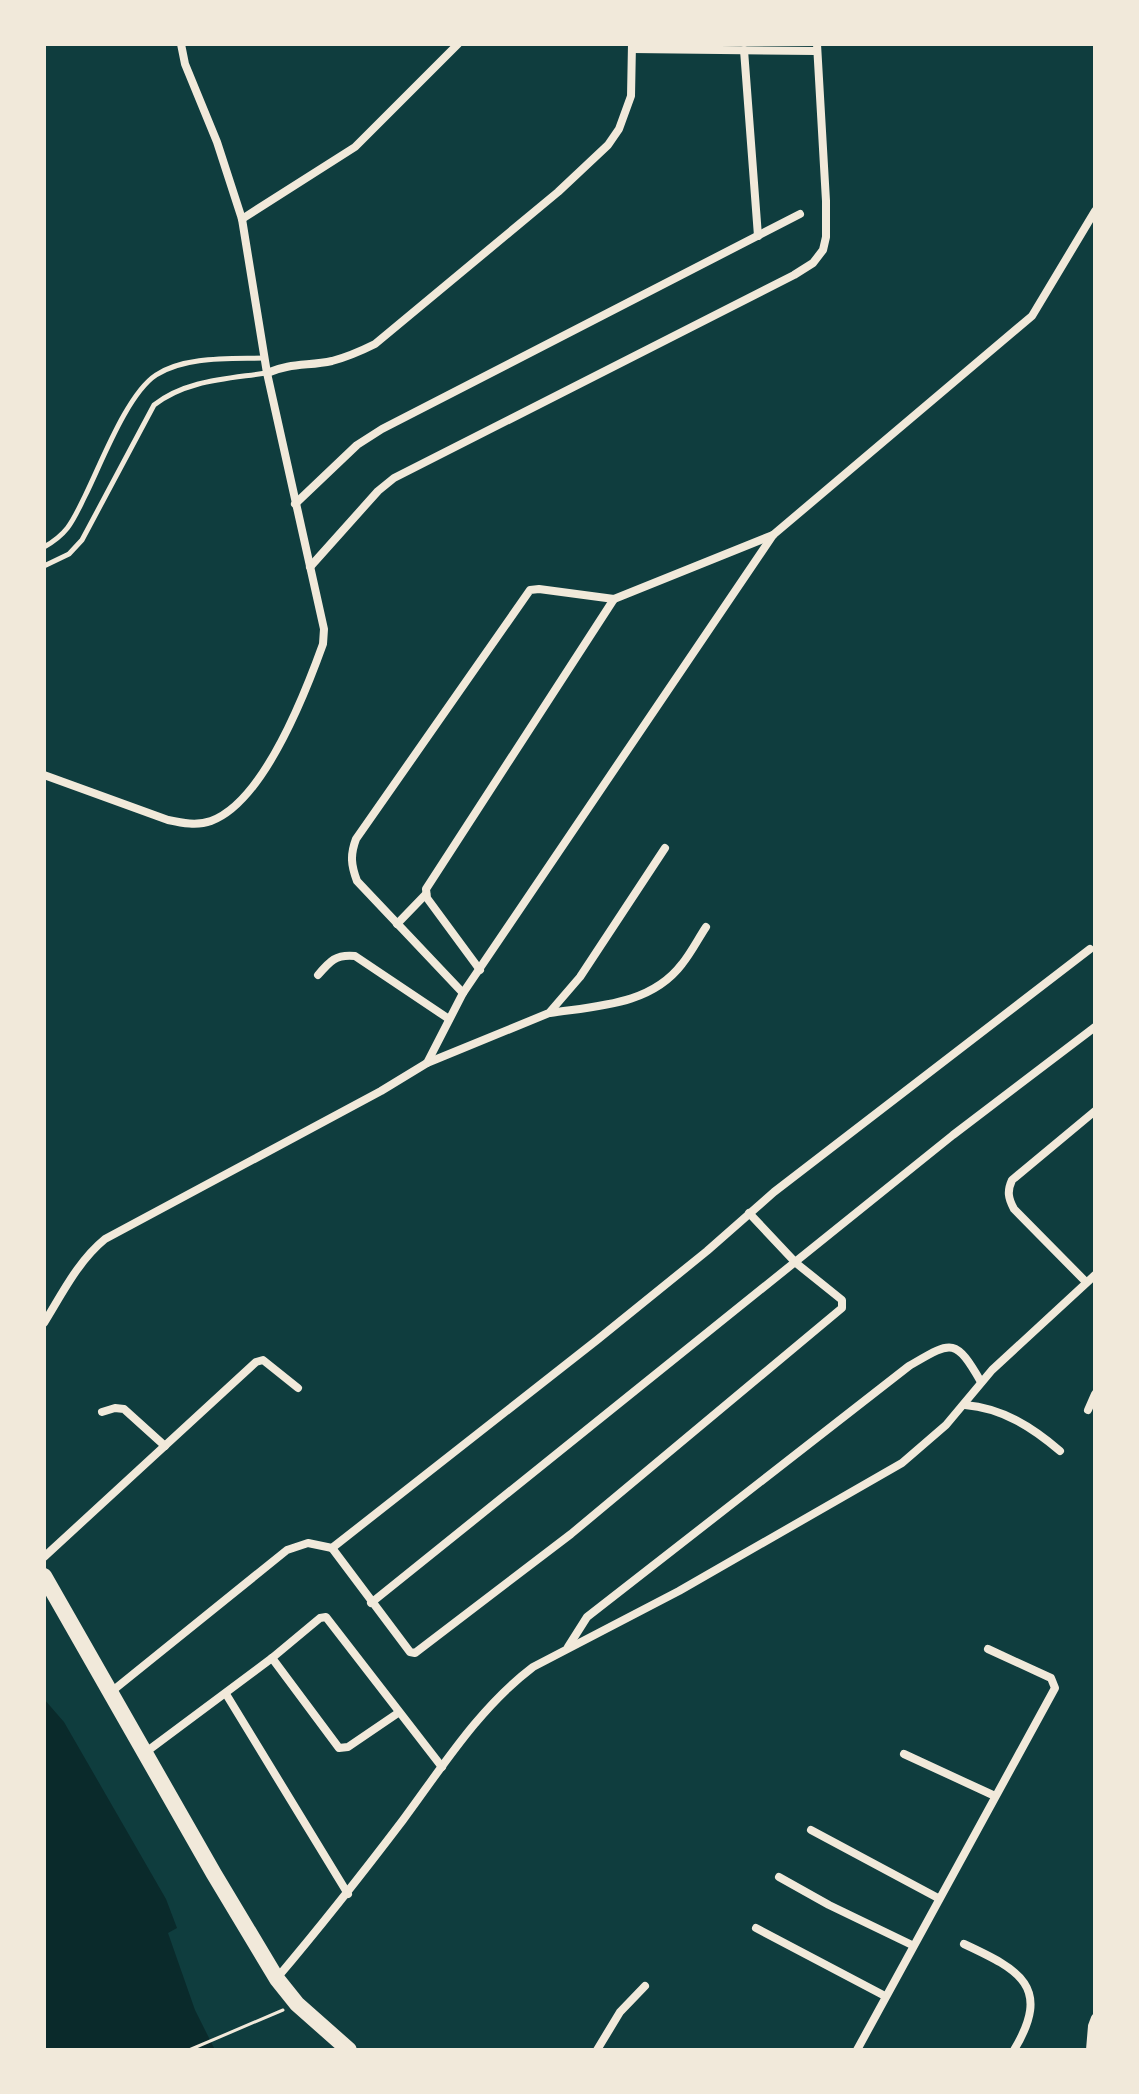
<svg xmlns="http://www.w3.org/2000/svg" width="1139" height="2094" font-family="Roboto,sans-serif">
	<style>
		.water { fill: #0a2a2b }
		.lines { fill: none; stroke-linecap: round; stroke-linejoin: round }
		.path { stroke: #f1e9da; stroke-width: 3 }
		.service { stroke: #f1e9da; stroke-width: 5 }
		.minor { stroke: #f1e9da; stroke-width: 8 }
		.primary { stroke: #f1e9da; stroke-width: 16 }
	</style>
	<rect width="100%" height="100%" fill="#0f3d3e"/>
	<polygon class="water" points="44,1699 64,1722 166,1899 177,1928 168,1933 195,2010 215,2050 44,2050"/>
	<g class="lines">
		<polyline class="path" points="189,2050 283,2010"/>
		<g class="service">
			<path d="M44 547C69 533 73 520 85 496 101 464 127 394 156 375 185 356 230 359 264 358"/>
			<path d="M44 566 69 554 82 540 154 405C186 380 227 379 266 373"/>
		</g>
		<g class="minor">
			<polyline points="632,49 816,51"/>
			<polyline points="744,50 758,236"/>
			<polyline points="242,219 355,147 458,44"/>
			<path d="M267 373C290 363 308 366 332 361 347 357 361 351 375 344L558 192 608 145 619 129 631 96 632 44"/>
			<polyline points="295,504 357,445 382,429 800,214"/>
			<polyline points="310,567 378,491 394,478 794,275 813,263 823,250 826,237 826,201 817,44"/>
			<polyline points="614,599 773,535"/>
			<path d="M44 775 168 820C182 823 197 826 211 821 263 802 305 694 323 644L324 629 267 373 242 219 217 142 185 64 181 44"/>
			<polyline points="397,924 426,894"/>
			<path d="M318 975C330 961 336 954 355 956L449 1019"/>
			<path d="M463 993 357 881C351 865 350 855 356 839L530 590 539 589 614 599 426 889 427 898 480 970"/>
			<path d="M550 1013C597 1006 651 1005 682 964 691 953 698 939 706 927"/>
			<polyline points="427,1063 549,1013 580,977 665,848"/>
			<path d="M1086 1282 1014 1209C1008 1198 1007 1191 1012 1180L1095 1111"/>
			<path d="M44 1323C62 1294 78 1261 105 1239L381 1091 427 1063 463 993 773 535 1032 316 1095 211"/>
			<path d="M965 1405C1002 1408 1032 1427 1060 1451"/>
			<polyline points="1088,1410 1095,1394"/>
			<polyline points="102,1412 115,1408 124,1409 165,1446"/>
			<polyline points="332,1548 410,1652 415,1653 571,1534 842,1308 842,1300 796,1263 749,1213"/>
			<polyline points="44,1557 256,1362 263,1360 298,1388"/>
			<polyline points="371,1603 953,1135 1095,1027"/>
			<path d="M568 1647 587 1617 909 1366C952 1341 955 1337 981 1382"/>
			<polyline points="272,1658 339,1748 348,1747 398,1713"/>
			<polyline points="111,1692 287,1550 308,1543 332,1548 597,1340 707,1251 774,1192 1090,949"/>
			<polyline points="226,1694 348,1894"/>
			<polyline points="146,1752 272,1658 320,1618 326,1617 442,1767"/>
			<polyline points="904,1754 995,1796"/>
			<polyline points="811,1830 938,1898"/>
			<polyline points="779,1877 829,1905 912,1945"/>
			<polyline points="756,1928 885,1996"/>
			<path d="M964 1944C1020 1970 1052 1987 1014 2050"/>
			<path d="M277 1978C321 1926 362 1874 403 1820 443 1766 479 1708 533 1667L679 1591 902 1463 946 1425 992 1370 1095 1275"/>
			<polyline points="597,2050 620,2012 645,1986"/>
			<polyline points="857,2050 1055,1688 1051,1678 988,1649"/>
			<polyline points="1090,2050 1092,2026 1095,2018"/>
		</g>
		<polyline class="primary" points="44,1576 214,1874 277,1979 297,2004 349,2050"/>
	</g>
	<rect width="1139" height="2094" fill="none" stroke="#f1e9da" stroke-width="92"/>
</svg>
